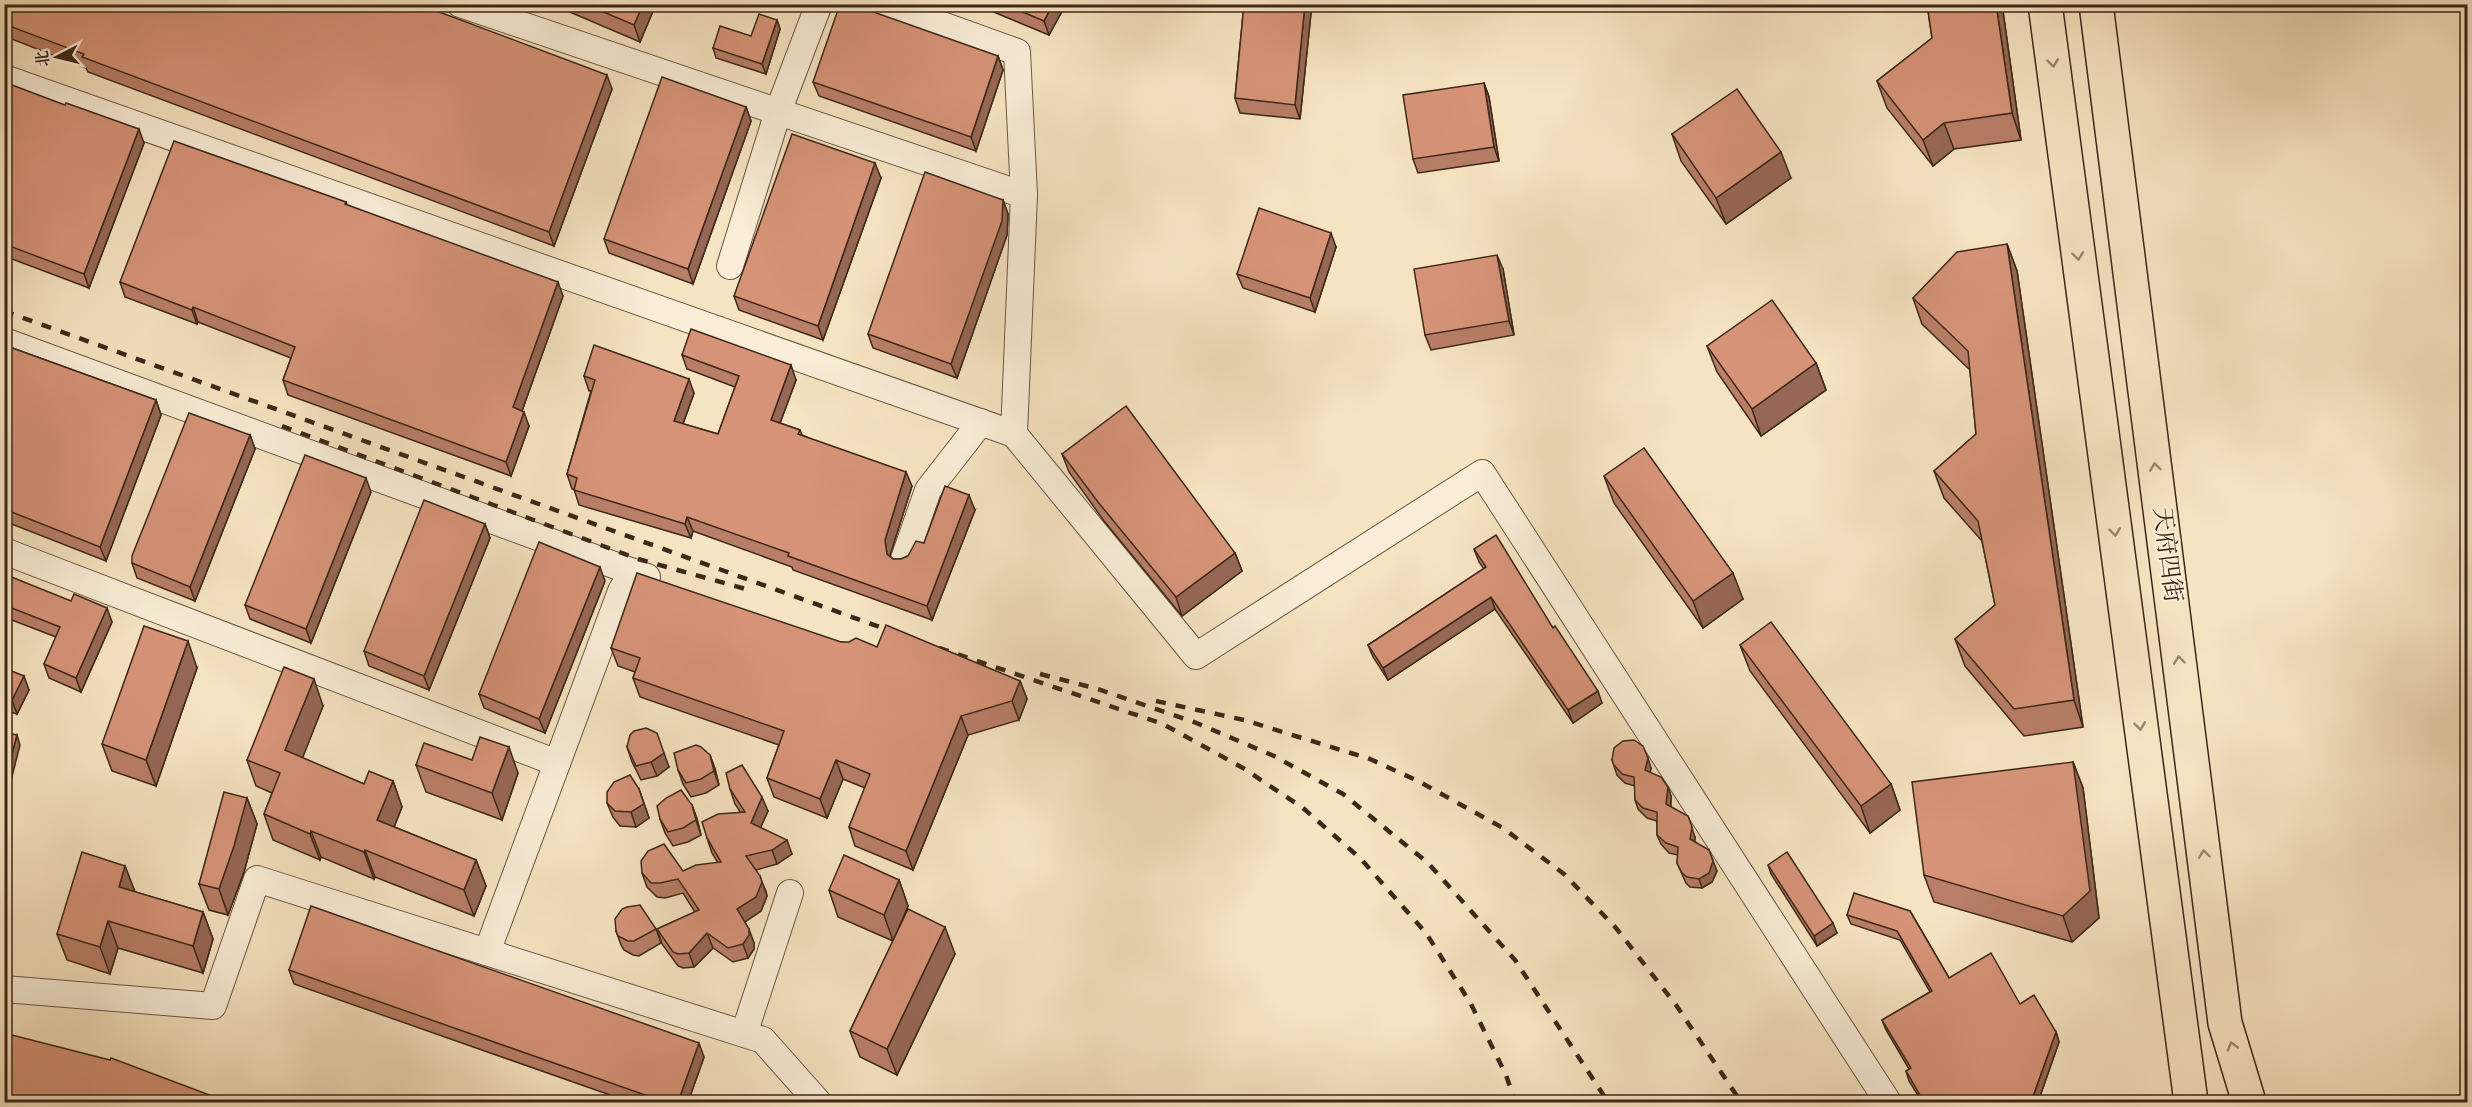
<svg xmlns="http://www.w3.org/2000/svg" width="2472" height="1107" font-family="'Sorts Mill Goudy','Noto Serif SC',serif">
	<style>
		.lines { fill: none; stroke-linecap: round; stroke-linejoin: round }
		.minor-casing { stroke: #6a5742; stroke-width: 28 }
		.major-casing { stroke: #3c2818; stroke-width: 36 }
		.minor { stroke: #f9edd7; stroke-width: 26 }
		.major { stroke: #f6e3c1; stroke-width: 33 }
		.rail { stroke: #3c2818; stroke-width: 4.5; stroke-dasharray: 10 10; stroke-linecap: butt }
		.wall { fill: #b87e67; stroke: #3c2818; stroke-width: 1.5 }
		.shaded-wall { fill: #966754; stroke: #3c2818; stroke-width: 1.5 }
		.building { fill: #d69378; stroke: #3c2818; stroke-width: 1.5 }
		.oneway { stroke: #99866c }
		.labels { text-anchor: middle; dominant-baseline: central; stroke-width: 4.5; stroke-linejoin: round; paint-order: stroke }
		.street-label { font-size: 24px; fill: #3c2818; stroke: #f9edd7 }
	</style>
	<rect width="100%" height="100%" fill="#f6e3c1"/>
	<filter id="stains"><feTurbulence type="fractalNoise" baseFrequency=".00333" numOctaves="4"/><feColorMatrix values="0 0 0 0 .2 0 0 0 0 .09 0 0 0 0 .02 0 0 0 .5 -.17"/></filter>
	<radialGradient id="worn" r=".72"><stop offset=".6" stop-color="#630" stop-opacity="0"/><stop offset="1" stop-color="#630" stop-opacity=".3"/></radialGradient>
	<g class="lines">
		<g class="minor-casing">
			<g id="minor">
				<polyline points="460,4 1024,195 1014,434"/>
				<polyline points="884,4 1017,52 1024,195"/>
				<polyline points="4,78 1014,434 1196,656 1482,473 1888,1102"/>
				<polyline points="730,266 778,112 819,4"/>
				<polyline points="4,341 633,572"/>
				<polyline points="4,551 557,763"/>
				<polyline points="904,559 928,490 981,422"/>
				<polyline points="487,952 621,591 633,572 647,577"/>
				<polyline points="4,989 213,1006 257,879 763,1040 818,1102"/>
				<polyline points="744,1034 790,893"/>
			</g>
		</g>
		<g class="major-casing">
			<g id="major">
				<polyline points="2045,4 2191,1102"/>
				<polyline points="2096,4 2225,1023 2249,1102"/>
			</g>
		</g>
		<use href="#minor" class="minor"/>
		<use href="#major" class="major"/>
		<g class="rail">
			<polyline points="4,311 899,634"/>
			<polyline points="282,426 638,559 753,591"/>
			<polyline points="939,648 1163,724 1243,768 1303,808 1361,859 1426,933 1471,1004 1506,1075 1515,1102"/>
			<polyline points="1040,674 1098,689 1194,722 1274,756 1343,794 1428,863 1515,960 1608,1102"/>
			<polyline points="1156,701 1244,720 1370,759 1418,781 1503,828 1564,874 1616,928 1676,1005 1741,1102"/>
		</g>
	</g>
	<g class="wall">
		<polygon points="4,4 612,89 554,246 88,72 86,68 4,36"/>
		<polygon points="551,4 656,4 640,42"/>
		<polygon points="988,4 1066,4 1049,35 991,11"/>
		<polygon points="1244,4 1308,4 1311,13 1300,119 1240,113 1235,98"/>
		<polygon points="1927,4 2002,4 2021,140 1954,149 1933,166 1887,108 1877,81 1932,38"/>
		<polygon points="777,20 780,29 766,74 716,58 713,48 751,36"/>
		<polygon points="998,56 1003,70 976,151 819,96 813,82"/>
		<polygon points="4,82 144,143 89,288 4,256"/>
		<polygon points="1484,83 1489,97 1499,161 1418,173 1413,159"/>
		<polygon points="746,107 751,121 693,284 609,253 604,239"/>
		<polygon points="1672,134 1791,178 1726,224 1681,161"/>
		<polygon points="881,178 823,340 739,310 734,296"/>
		<polygon points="1003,200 1008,214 1007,235 957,378 873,348 868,334"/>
		<polygon points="346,202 347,205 563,296 522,411 529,426 511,476 288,395 283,380 291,358 198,322 197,324 125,297 120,282"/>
		<polygon points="2007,244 2017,271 2083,727 2024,736 1965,666 1955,639 1995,605 1982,541 1944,498 1934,471 1976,434 1970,370 1922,324 1913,298"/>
		<polygon points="1336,247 1315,312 1243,288 1237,274"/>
		<polygon points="1503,269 1514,335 1431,350 1425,335"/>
		<polygon points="4,345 156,400 161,415 106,561 4,521"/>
		<polygon points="1707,346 1816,363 1826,390 1761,436 1717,372"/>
		<polygon points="682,355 796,380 780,423 800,430 802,435 912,486 890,555 890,556 893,559 901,559 908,556 924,543 975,510 932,620 793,570 792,567 693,531 691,538 579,505 574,489 572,489 567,474 591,391 589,391 584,376 694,393 683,424 718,434 735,387 687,369"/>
		<polygon points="250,435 255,449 195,601 137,578 132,563"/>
		<polygon points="1062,454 1235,553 1242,571 1182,616 1104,521 1069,472"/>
		<polygon points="1604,476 1743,599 1703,628 1614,503"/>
		<polygon points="371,492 311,643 250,619 245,605"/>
		<polygon points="485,524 490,538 429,690 369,666 364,651"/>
		<polygon points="1474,549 1553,628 1602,703 1573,723 1495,609 1388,680 1373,657 1368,645 1484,569 1479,562"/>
		<polygon points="4,574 112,622 81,692 49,678 44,664 56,637 4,617"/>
		<polygon points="605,581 545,733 484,708 479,694"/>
		<polygon points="841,642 877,647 1020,681 1027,699 1019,720 968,735 913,870 855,846 849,827 865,788 843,779 827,818 774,797 767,778 779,745 640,697 633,678 635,672 618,666 611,648"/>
		<polygon points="1740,645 1891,784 1900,810 1870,833 1750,671"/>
		<polygon points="4,668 29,690 17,714 4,710"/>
		<polygon points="197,668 156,786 112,771 102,744"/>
		<polygon points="323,706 302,758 364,784 393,781 402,807 394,827 476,860 486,886 474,916 375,877 374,879 321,857 320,860 273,840 264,814 272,793 256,786 247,760"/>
		<polygon points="627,747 669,767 657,776 641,780 632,762"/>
		<polygon points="710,755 715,769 719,785 706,793 691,797 683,784 678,770"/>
		<polygon points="472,760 518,773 502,820 426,792 416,765"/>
		<polygon points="1612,760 1651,768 1650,772 1668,787 1671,796 1671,807 1695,837 1695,841 1717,871 1712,882 1702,888 1690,887 1686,883 1677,863 1678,855 1669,853 1661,844 1657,835 1657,821 1647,818 1638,809 1635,800 1635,786 1625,783 1617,775"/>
		<polygon points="2073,762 2083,788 2099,918 2072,942 1934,902 1924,875"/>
		<polygon points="639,789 649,818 636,827 620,826 613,817 607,803"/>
		<polygon points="730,789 768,811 760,828 792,854 777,864 756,870 766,891 767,896 761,911 745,922 754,943 754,949 748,958 733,962 713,948 694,967 683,968 678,966 662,944 657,929 695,912 683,893 665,898 657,897 647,887 642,873 683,871 718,863 712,853 707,838 741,813 735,804"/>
		<polygon points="247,798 257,824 244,872 228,915 209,910 199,884"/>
		<polygon points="692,805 697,819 701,835 688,842 673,846 665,833 660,819"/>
		<polygon points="1768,865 1837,933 1817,946 1771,874"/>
		<polygon points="125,866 135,892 203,912 213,939 203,973 118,948 110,974 67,960 57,934"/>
		<polygon points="899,880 908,906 896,934 955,954 897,1075 860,1057 850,1031 893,941 838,917 829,890"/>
		<polygon points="1910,911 1949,978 2020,1004 2056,1032 2059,1042 2038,1102 1922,1102 1909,1081 1906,1071 1909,1069 1886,1030 1882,1020 1930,992 1900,940 1851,924 1847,915"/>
		<polygon points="656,929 661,943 639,956 633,955 624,950 621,945 616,931"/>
		<polygon points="289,970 704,1057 688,1102 630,1102 294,984"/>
	</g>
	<g class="shaded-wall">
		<polygon points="643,4 656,4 640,42 634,25"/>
		<polygon points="1053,4 1066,4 1049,35 1044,21"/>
		<polygon points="1305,4 1308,4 1311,13 1300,119 1295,105"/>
		<polygon points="1996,4 2002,4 2021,140 2012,113"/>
		<polygon points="777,20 780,29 766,74 762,64"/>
		<polygon points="998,56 1003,70 976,151 971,137"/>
		<polygon points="607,75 612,89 554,246 549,232"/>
		<polygon points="1484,83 1489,97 1499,161 1494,147"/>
		<polygon points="746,107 751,121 693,284 688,269"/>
		<polygon points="1944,123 1954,149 1933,166 1923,140"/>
		<polygon points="139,129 144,143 89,288 84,274"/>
		<polygon points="1781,152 1791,178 1726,224 1716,198"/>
		<polygon points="875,163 881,178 823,340 818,326"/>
		<polygon points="1003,200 1008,214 1007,235 957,378 951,364"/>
		<polygon points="1331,233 1336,247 1315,312 1310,298"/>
		<polygon points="2007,244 2017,271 2083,727 2074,700"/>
		<polygon points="1497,255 1503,269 1514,335 1509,321"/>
		<polygon points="558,282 563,296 518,422 513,407"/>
		<polygon points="193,307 198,322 197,324 192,310"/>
		<polygon points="1816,363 1826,390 1761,436 1752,409"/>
		<polygon points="791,365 796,380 776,434 771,420"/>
		<polygon points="689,379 694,393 679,435 674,421"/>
		<polygon points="156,400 161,415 106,561 100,547"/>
		<polygon points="524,412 529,426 511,476 506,462"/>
		<polygon points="250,435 255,449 195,601 190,587"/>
		<polygon points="906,472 912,486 890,555 892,568 887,554 885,540"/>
		<polygon points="366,478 371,492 311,643 306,629"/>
		<polygon points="969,495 975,510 932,620 927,606"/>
		<polygon points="687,517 693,531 691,538 685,524"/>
		<polygon points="485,524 490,538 429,690 424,676"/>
		<polygon points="1235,553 1242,571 1182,616 1176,597"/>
		<polygon points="600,567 605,581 545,733 539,719"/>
		<polygon points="1733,573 1743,599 1703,628 1693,601"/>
		<polygon points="1491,597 1495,609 1388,680 1383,668"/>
		<polygon points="107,608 112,622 81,692 76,678"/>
		<polygon points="188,641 197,668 156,786 146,760"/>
		<polygon points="24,676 29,690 17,714 12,700"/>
		<polygon points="314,679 323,706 295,777 285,750"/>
		<polygon points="1020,681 1027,699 1019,720 1012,701"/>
		<polygon points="1598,691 1602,703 1573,723 1568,710"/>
		<polygon points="961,716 968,735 913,870 906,851"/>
		<polygon points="17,735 20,745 4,808 4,784"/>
		<polygon points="509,747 518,773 502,820 492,793"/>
		<polygon points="664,753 669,767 657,776 651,762"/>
		<polygon points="710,755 715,769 719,785 714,771"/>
		<polygon points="1648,758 1651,768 1649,779 1645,770"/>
		<polygon points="836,760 843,779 827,818 820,799"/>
		<polygon points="2073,762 2083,788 2099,918 2072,942 2063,916"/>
		<polygon points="393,781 402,807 386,847 377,820"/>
		<polygon points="1891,784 1900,810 1870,833 1861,806"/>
		<polygon points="1668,787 1671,796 1670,814 1666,804"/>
		<polygon points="639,789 649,818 636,827 631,812"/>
		<polygon points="762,797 768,811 756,838 751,823"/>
		<polygon points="247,798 257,824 244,872 228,915 219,889"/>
		<polygon points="692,805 697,819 701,835 696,820"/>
		<polygon points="1688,816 1695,837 1693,848 1690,839"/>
		<polygon points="311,831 321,857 320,860 310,834"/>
		<polygon points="787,840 792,854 777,864 772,850"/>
		<polygon points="365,850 375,877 374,879 364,852"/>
		<polygon points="1709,850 1717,871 1712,882 1702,888 1699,879"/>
		<polygon points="476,860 486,886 474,916 464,890"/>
		<polygon points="125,866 135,892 119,887"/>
		<polygon points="760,876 767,896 761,911 743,923 737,909"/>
		<polygon points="899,880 908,906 893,941 884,915"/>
		<polygon points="203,912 213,939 203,973 193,946"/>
		<polygon points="108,921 118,948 110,974 100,947"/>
		<polygon points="1833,923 1837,933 1817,946 1814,936"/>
		<polygon points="945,927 955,954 897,1075 887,1049"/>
		<polygon points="749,929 754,943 754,949 748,958 743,944"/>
		<polygon points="707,933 713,948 694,967 689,953"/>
		<polygon points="2056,1032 2059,1042 2038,1102 2031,1102"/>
		<polygon points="699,1043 704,1057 688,1102 678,1102"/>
	</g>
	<g class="building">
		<polygon points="4,4 418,4 607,75 549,232 82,57 84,54 4,24"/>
		<polygon points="585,4 643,4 634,25"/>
		<polygon points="840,4 851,4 998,56 971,137 813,82"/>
		<polygon points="1004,4 1053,4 1044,21"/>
		<polygon points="1244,4 1305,4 1295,105 1235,98"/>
		<polygon points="1927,4 1996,4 2012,113 1944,123 1923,140 1877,81 1932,38"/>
		<polygon points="759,14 777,20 762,64 713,48 720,26 751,36"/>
		<polygon points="662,77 746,107 688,269 604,239"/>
		<polygon points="4,82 65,105 66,103 139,129 84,274 4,244"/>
		<polygon points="1484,83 1494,147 1413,159 1403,95"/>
		<polygon points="1737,89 1781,152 1716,198 1672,134"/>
		<polygon points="792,134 875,163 818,326 734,296"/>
		<polygon points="174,141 346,202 345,204 558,282 513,407 524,412 506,462 283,380 295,347 193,307 192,310 120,282"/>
		<polygon points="925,172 1003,200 1002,221 951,364 868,334"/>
		<polygon points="1259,208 1331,233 1310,298 1237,274"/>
		<polygon points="2007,244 2074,700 2014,709 1955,639 1995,605 1978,521 1934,471 1976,434 1968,351 1913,298 1957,252"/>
		<polygon points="1497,255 1509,321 1425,335 1414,269"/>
		<polygon points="1772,300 1816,363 1752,409 1707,346"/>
		<polygon points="691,329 791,365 771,420 800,430 798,434 906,472 885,540 887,554 893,559 901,559 908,556 916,541 924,543 945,486 969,495 927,606 788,556 789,553 687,517 685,524 574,490 577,478 567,474 595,380 584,376 594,345 689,379 674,421 718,434 739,376 682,355"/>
		<polygon points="4,345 156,400 100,547 4,509"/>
		<polygon points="1126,406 1235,553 1176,597 1098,502 1062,454"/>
		<polygon points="189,413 250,435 190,587 132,563 132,556"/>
		<polygon points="1644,448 1733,573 1693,601 1604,476"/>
		<polygon points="305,455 366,478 306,629 245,605"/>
		<polygon points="424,500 485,524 424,676 364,651"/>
		<polygon points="1496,535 1553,628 1555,626 1598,691 1568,710 1491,597 1383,668 1368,645 1486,567 1474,549"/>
		<polygon points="539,542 600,567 539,719 479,694"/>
		<polygon points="637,573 841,642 849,642 856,638 877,647 886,625 1020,681 1012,701 961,716 906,851 849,827 870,774 836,760 820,799 767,778 784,731 633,678 640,658 611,648"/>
		<polygon points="4,574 71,601 74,594 107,608 76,678 44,664 60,627 4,605"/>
		<polygon points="1771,622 1891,784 1861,806 1740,645"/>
		<polygon points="144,626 188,641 146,760 102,744"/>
		<polygon points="284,667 314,679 285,750 364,784 369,771 393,781 377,820 476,860 464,890 365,850 364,852 311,831 310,834 264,814 280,773 247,760"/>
		<polygon points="4,668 24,676 12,700 4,698"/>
		<polygon points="646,728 657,733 664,753 651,762 636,766 627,747 630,735 634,731"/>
		<polygon points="4,732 17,735 4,784"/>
		<polygon points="480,737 509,747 492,793 416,765 424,743 472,760"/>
		<polygon points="1634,740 1643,746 1648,758 1645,770 1661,777 1668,787 1666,804 1688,816 1692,827 1690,839 1709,850 1713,861 1709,873 1699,879 1687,877 1682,873 1677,863 1678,847 1666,843 1657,835 1657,812 1643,808 1635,800 1634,777 1622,774 1614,765 1612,760 1614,748 1623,741"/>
		<polygon points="696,745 701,747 710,755 714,771 701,779 686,783 678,770 674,753"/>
		<polygon points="2073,762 2090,891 2063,916 1924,875 1912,782"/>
		<polygon points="742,765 762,797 751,823 787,840 772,850 746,856 760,876 762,882 756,897 737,909 749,929 749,935 743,944 728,948 707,933 689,953 678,954 673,952 657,929 699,910 678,879 660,883 651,883 642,873 641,861 648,851 664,844 683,871 696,865 721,862 707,838 702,822 718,814 745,812 730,789 726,773"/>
		<polygon points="630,775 639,789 644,804 631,812 615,811 607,803 607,792 614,782"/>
		<polygon points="681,790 692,805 696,820 683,828 668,832 660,819 657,806 666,798"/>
		<polygon points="224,792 247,798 234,846 219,889 199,884"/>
		<polygon points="82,852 125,866 119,887 203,912 193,946 108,921 100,947 57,934"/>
		<polygon points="1787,852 1833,923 1814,936 1768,865"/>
		<polygon points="844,855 899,880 884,915 829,890"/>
		<polygon points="1854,893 1910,911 1949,978 1991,953 2020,1004 2034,995 2056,1032 2031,1102 1924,1102 1906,1071 1911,1068 1882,1020 1932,991 1897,931 1847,915"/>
		<polygon points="640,905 656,929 634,941 628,941 618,936 616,931 615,919 622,909 627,907"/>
		<polygon points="311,906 699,1043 678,1102 665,1102 289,970"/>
		<polygon points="908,909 945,927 887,1049 850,1031"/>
		<polygon points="4,1033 110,1060 111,1058 228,1102 9,1102 4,1101"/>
	</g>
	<defs><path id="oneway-chevron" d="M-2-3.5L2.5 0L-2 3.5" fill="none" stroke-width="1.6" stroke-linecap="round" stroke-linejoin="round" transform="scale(1.5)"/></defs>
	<g class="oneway">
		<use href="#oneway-chevron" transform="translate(2053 63) rotate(83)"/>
		<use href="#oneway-chevron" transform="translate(2078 256) rotate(83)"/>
		<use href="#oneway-chevron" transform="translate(2155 467) rotate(-97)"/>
		<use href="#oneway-chevron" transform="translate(2115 532) rotate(83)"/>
		<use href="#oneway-chevron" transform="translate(2179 660) rotate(-97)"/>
		<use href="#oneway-chevron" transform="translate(2140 726) rotate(83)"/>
		<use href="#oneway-chevron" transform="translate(2204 854) rotate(-97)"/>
		<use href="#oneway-chevron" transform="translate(2232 1046) rotate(-106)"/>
	</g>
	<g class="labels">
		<g class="street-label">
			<text transform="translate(2166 555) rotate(83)">天府四街</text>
		</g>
	</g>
	<rect width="2472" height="1107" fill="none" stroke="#f6e3c1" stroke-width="24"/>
	<rect x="6" y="6" width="2460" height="1095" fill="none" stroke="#3c2818" stroke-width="3"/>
	<rect x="12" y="12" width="2448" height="1083" fill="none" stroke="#3c2818" stroke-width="1.5"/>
	<g transform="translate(57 57) rotate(263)" stroke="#f9edd7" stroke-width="4.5" paint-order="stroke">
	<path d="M0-4.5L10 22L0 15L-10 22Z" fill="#3c2818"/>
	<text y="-9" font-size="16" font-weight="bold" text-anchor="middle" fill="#3c2818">北</text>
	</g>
	<rect width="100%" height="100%" filter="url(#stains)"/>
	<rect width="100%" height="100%" fill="url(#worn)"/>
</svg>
